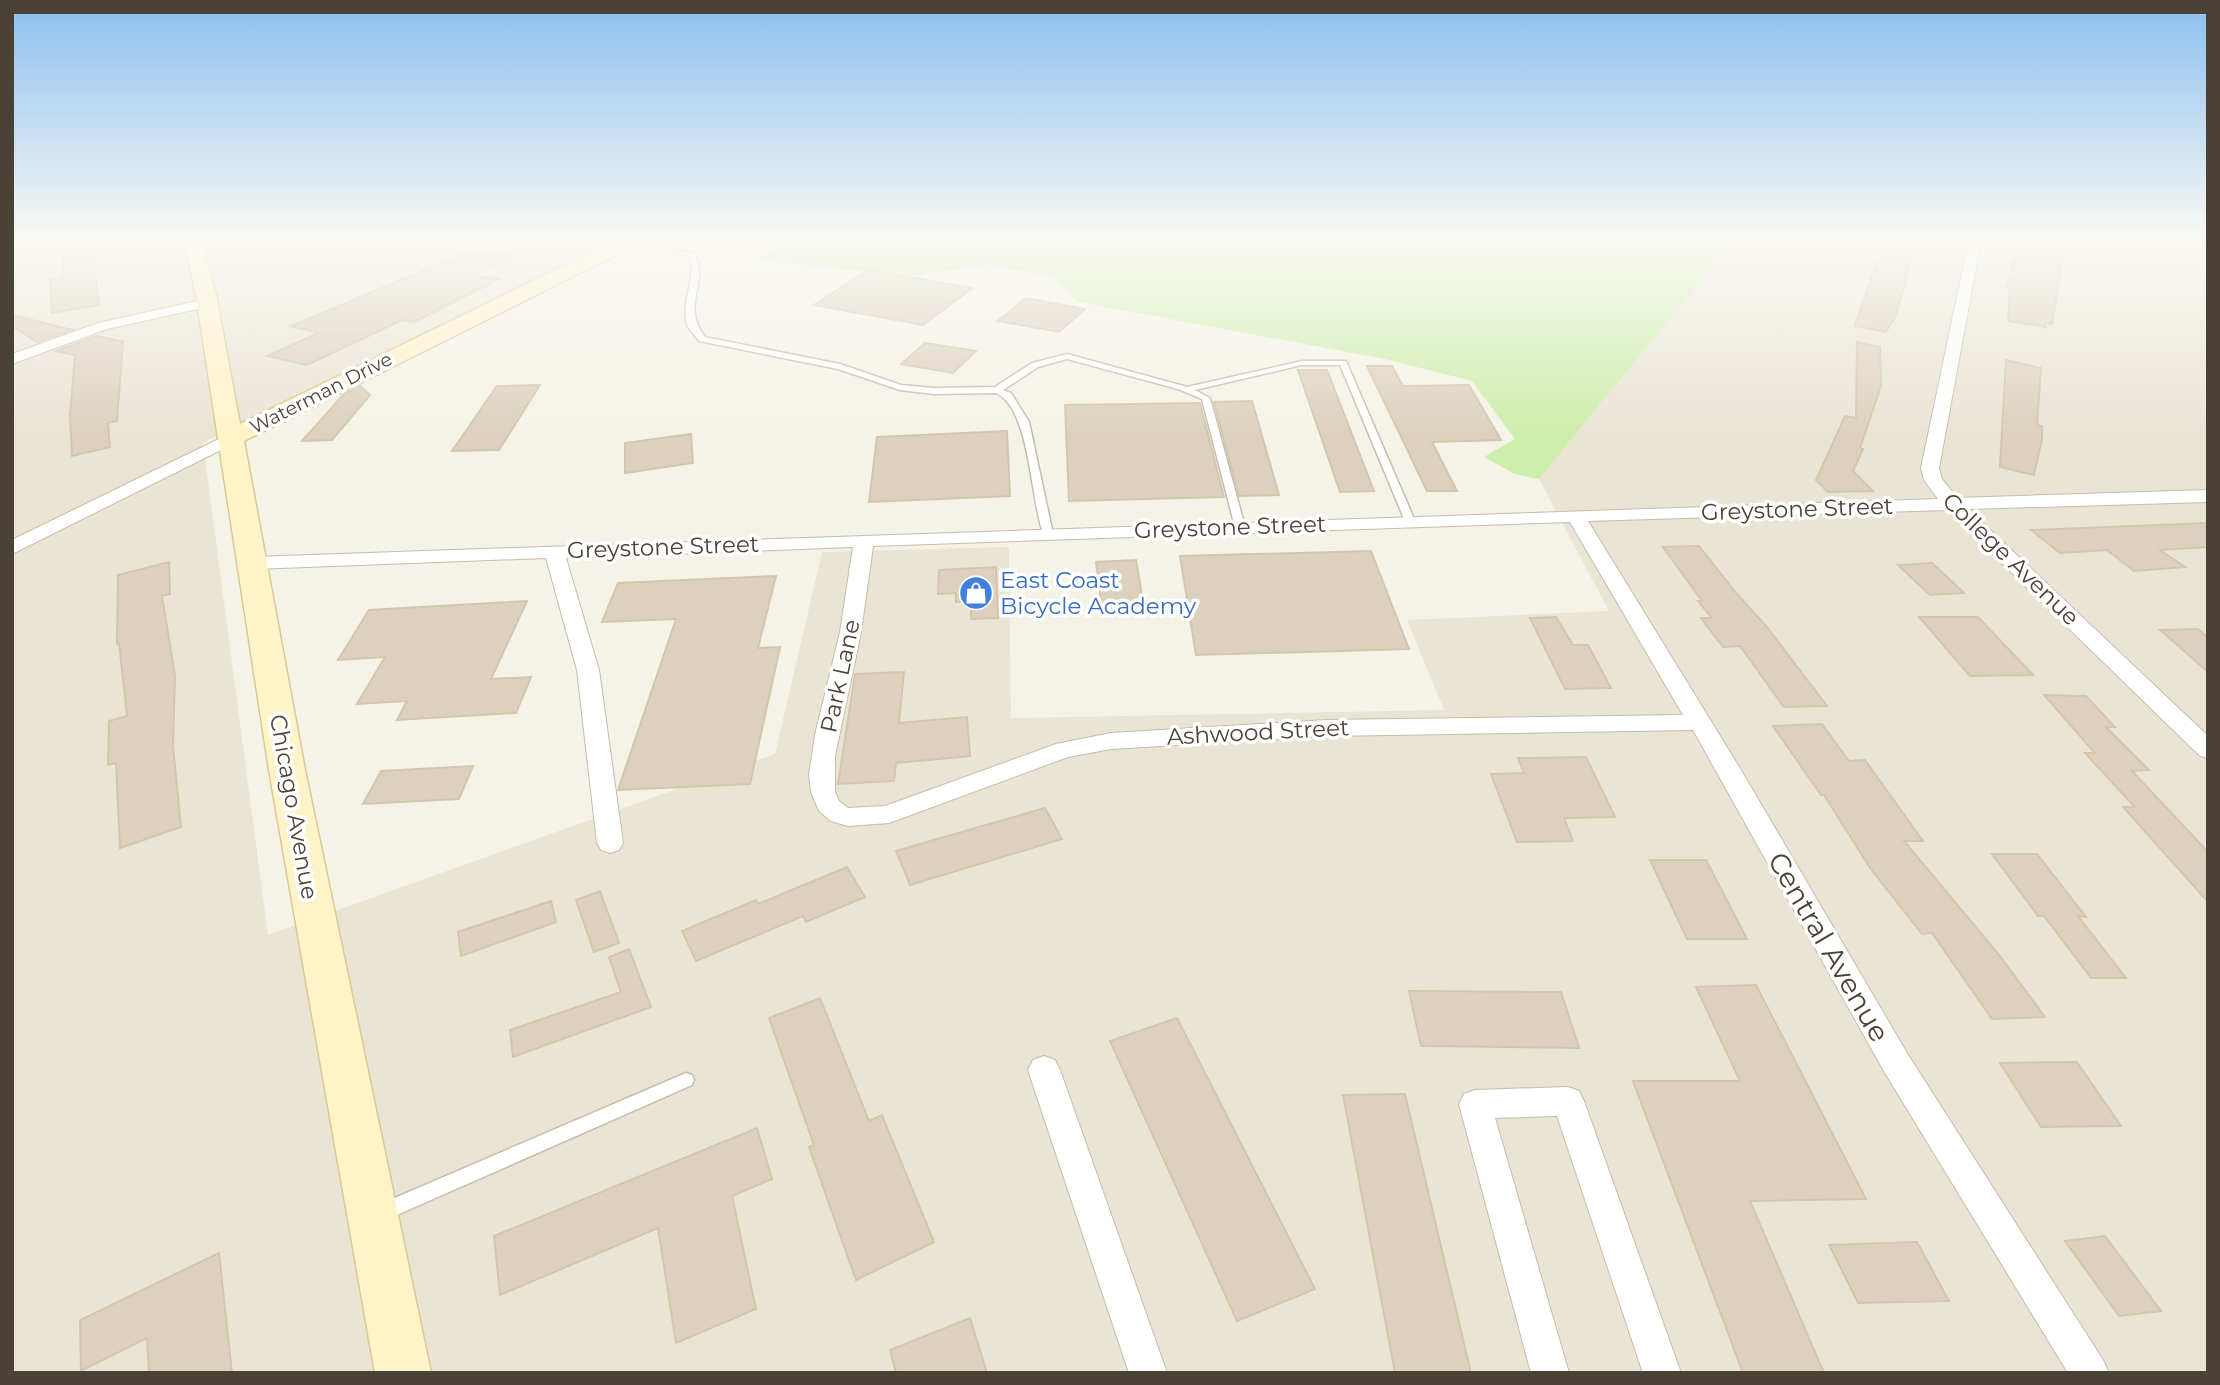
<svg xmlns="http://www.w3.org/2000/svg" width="2220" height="1385" font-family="Montserrat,sans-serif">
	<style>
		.residential { fill: #eae4d5 }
		.green { fill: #ceeeab }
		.building { fill: #dcd1be; stroke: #d4c6ad; stroke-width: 2 }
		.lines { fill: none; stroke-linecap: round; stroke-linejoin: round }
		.lane-casing { stroke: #c5bdab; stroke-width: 3 }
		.street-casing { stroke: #c5bdab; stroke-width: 2 }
		.secondary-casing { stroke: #dac992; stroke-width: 3 }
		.lane { fill: #fff; fill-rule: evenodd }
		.street { fill: #fff; fill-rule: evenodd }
		.secondary { fill: #fff3c8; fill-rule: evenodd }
		.labels { text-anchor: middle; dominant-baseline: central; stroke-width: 7; stroke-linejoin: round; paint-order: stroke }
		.far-street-label { font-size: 19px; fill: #4a4235; stroke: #fff }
		.street-label { font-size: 23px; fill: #4a4235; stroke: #fff }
		.shop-label { font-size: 23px; fill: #366cbe; stroke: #fff; text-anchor: start }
		.near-street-label { font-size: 28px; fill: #4a4235; stroke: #fff }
	</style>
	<rect width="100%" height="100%" fill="#f5f2e7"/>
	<polygon class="residential" points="12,240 618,240 203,443 268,935 775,754 822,552 1009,547 1011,718 1444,710 1407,620 1609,611 1539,479 1734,240 2208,240 2208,1373 12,1373"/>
	<polygon class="green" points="796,240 1734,240 1539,479 1515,474 1484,457 1515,439 1472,381 1385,359 1079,302 1053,276 985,265 911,276 754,260"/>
	<g class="building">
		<polygon points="63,240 91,240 99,305 52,313 50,279 64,277"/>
		<polygon points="1905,240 1917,240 1905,275 1907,276 1896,315 1886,332 1855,326 1876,264"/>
		<polygon points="2016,240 2065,240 2052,324 2046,323 2046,327 2008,321 2010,289 2007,288 2013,259 2016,259"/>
		<polygon points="470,251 511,256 473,275 500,279 414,322 402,320 307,365 267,356 319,333 291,326"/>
		<polygon points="868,270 972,288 923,325 814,305"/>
		<polygon points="1026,298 1085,309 1059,332 998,321"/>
		<polygon points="12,315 72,330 37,342 12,326"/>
		<polygon points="97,336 123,342 117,421 108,423 110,447 72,456 70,415 75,355 56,351"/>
		<polygon points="1857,342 1880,347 1881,386 1860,448 1863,449 1853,471 1873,491 1828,492 1816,480 1845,416 1856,418"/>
		<polygon points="925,343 976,351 953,373 901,364"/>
		<polygon points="2006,360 2041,368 2037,425 2042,426 2042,439 2034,475 2000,467"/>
		<polygon points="1367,366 1392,366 1403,386 1469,385 1501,440 1432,442 1457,491 1427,491"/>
		<polygon points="1298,370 1327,370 1374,491 1340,492"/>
		<polygon points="540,385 499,450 452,451 497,386"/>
		<polygon points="360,386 370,395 332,440 302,441 344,394"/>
		<polygon points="1252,401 1279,495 1239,496 1214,402"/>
		<polygon points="1200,403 1224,497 1069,501 1065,405"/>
		<polygon points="1007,431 1010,496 869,502 877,437"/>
		<polygon points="691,434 693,463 625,473 625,443"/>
		<polygon points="2208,523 2208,547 2160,550 2185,567 2134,571 2107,550 2060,553 2031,530"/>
		<polygon points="1699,546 1737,594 1767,627 1827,706 1784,707 1740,646 1723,647 1701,618 1712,618 1698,601 1702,601 1663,547"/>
		<polygon points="1371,551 1409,649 1196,655 1180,556"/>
		<polygon points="1136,560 1143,601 1101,603 1096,562"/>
		<polygon points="169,562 170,594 162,596 175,676 173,746 181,827 120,848 116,763 108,765 109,721 127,716 119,643 117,644 118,575"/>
		<polygon points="1932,563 1964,593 1930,595 1898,565"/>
		<polygon points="996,567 998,618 971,619 971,602 956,602 956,593 938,594 939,570"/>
		<polygon points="776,576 758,648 780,647 750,784 618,790 676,619 602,622 618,583"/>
		<polygon points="527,601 491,679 531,677 516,713 397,720 407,701 357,704 385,657 338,660 369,610"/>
		<polygon points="1556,617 1573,645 1588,645 1611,688 1565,689 1530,618"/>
		<polygon points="1919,617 1978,617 2033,675 1970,676"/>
		<polygon points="2198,629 2208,638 2208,672 2160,630"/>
		<polygon points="904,672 899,723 967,717 970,756 896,763 894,781 838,784 855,674"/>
		<polygon points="2044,695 2086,696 2115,727 2106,727 2149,770 2132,771 2208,852 2208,902 2123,807 2135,807 2085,753 2095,753"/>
		<polygon points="1822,724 1849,761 1865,760 1923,841 1904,841 2000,956 2045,1017 1992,1019 1932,933 1922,934 1870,868 1824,795 1821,795 1773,726"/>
		<polygon points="1586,757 1615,817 1564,818 1573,841 1517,842 1491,774 1524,773 1518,758"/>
		<polygon points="473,766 459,799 363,804 381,771"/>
		<polygon points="1045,808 1062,839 910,885 896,851"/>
		<polygon points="1992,854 2037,854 2086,917 2078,916 2126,978 2091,978 2044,916 2038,916"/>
		<polygon points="1650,860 1706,860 1747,939 1687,939"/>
		<polygon points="847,867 865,897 806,922 803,916 696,961 682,931 756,900 758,904"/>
		<polygon points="600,891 619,943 594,952 576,900"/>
		<polygon points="551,901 556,922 461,956 458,932"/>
		<polygon points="629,949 651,1007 513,1057 510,1030 621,992 609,957"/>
		<polygon points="1756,985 1866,1199 1750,1201 1824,1373 1743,1373 1633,1081 1740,1081 1696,987"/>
		<polygon points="1409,991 1561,992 1579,1048 1421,1046"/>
		<polygon points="820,998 869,1121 882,1115 934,1242 856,1280 809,1147 814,1145 769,1018"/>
		<polygon points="1177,1018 1315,1289 1237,1321 1110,1041"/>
		<polygon points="2077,1062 2121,1126 2041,1127 2000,1063"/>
		<polygon points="1405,1094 1471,1373 1395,1373 1343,1095"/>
		<polygon points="757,1128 772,1179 732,1196 756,1309 676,1343 658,1228 500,1295 494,1236"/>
		<polygon points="2105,1236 2161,1311 2119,1316 2065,1241"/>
		<polygon points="1917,1242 1949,1301 1858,1303 1829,1245"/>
		<polygon points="219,1253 232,1373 149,1373 147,1338 81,1371 80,1320"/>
		<polygon points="970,1318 987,1373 896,1373 890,1350"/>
	</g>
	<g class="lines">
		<g class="lane-casing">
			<g id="lane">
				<path d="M627 240 695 254C709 286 680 304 705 337L840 364 901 385 934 388 995 387 1032 363 1067 354 1187 387 1302 361H1346L1415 521 1410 524 1405 521 1340 365H1302L1195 390 1210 398 1245 527 1240 530 1235 527 1202 399 1178 389 1067 359 1038 367 1003 390 1011 393 1029 422 1053 534 1048 537 1044 536C1030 501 1031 409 996 393L934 394 900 390 838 369 699 341C696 336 691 332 688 327 679 305 697 279 690 256L625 243V241Z"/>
				<polygon points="686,1073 692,1075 694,1080 692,1085 390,1218 383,1221 376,1218 374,1212 376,1206"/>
			</g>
		</g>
		<g class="street-casing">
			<g id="street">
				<path d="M1969 240H1981L1939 468 1942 479 1957 498 2208 490V502L1968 509 2208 736V758L2200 756 1947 510 1588 521 1741 770 1907 1053 2103 1360 2109 1373H2068L1885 1073 1693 730 1327 736 1111 749 1068 757 889 823 848 826 831 821 819 811 811 792 809 775 815 735 840 632 853 547 566 558 599 670 623 843 619 850 610 853 601 850 597 843 577 670 546 558 252 569 245 567 242 563 245 559 252 557 1938 499 1924 480 1921 468ZM1570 522 1683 715 1327 720 1111 733 1056 744 885 806 848 808 839 801 835 792V756L861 632 873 546Z"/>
				<polygon points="206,299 213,303 211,306 107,329 12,364 12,354 98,323"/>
				<polygon points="231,433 240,438 237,442 12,554 12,540"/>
				<polygon points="1044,1056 1055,1060 1060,1070 1167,1373 1129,1373 1028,1070 1033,1060"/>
				<polygon points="1568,1087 1579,1091 1584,1101 1681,1373 1643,1373 1557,1116 1495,1118 1569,1373 1531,1373 1459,1104 1464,1094 1475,1090"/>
			</g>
		</g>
		<g class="secondary-casing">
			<polygon id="secondary" points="184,240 202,240 216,295 240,424 617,240 640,240 638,244 244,441 305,770 431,1373 375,1373 269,770 196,295"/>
		</g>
		<use href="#lane" class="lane"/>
		<use href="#street" class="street"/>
		<use href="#secondary" class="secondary"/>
	</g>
	<linearGradient id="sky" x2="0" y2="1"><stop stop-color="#8abfef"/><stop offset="0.55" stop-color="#faf9f4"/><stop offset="1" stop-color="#faf9f4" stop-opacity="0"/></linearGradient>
	<rect width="2220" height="434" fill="url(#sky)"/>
	<defs>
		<g id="shop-disc" transform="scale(1.75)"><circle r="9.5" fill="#3f7fe0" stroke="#fff"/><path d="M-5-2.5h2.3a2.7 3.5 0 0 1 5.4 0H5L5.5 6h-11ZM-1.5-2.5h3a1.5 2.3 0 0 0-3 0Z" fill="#fff"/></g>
	</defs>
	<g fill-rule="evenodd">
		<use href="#shop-disc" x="976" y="593"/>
	</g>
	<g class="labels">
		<g class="far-street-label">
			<text transform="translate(321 393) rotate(-27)">Waterman Drive</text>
		</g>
		<g class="street-label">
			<text transform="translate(1797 509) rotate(-2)">Greystone Street</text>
			<text transform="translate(1230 527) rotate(-2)">Greystone Street</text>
			<text transform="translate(663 547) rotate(-2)">Greystone Street</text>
			<text transform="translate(2011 559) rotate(44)">College Avenue</text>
			<text transform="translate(840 676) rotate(-78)">Park Lane</text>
			<text transform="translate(1258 732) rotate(-3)">Ashwood Street</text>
			<text transform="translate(294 807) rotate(80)">Chicago Avenue</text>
		</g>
		<g class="shop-label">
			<text x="1000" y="580">East Coast<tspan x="1000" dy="26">Bicycle Academy</tspan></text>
		</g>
		<g class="near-street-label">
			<text transform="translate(1829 947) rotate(60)">Central Avenue</text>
		</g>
	</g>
	<rect width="2220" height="1385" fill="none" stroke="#4a4235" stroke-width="28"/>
</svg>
